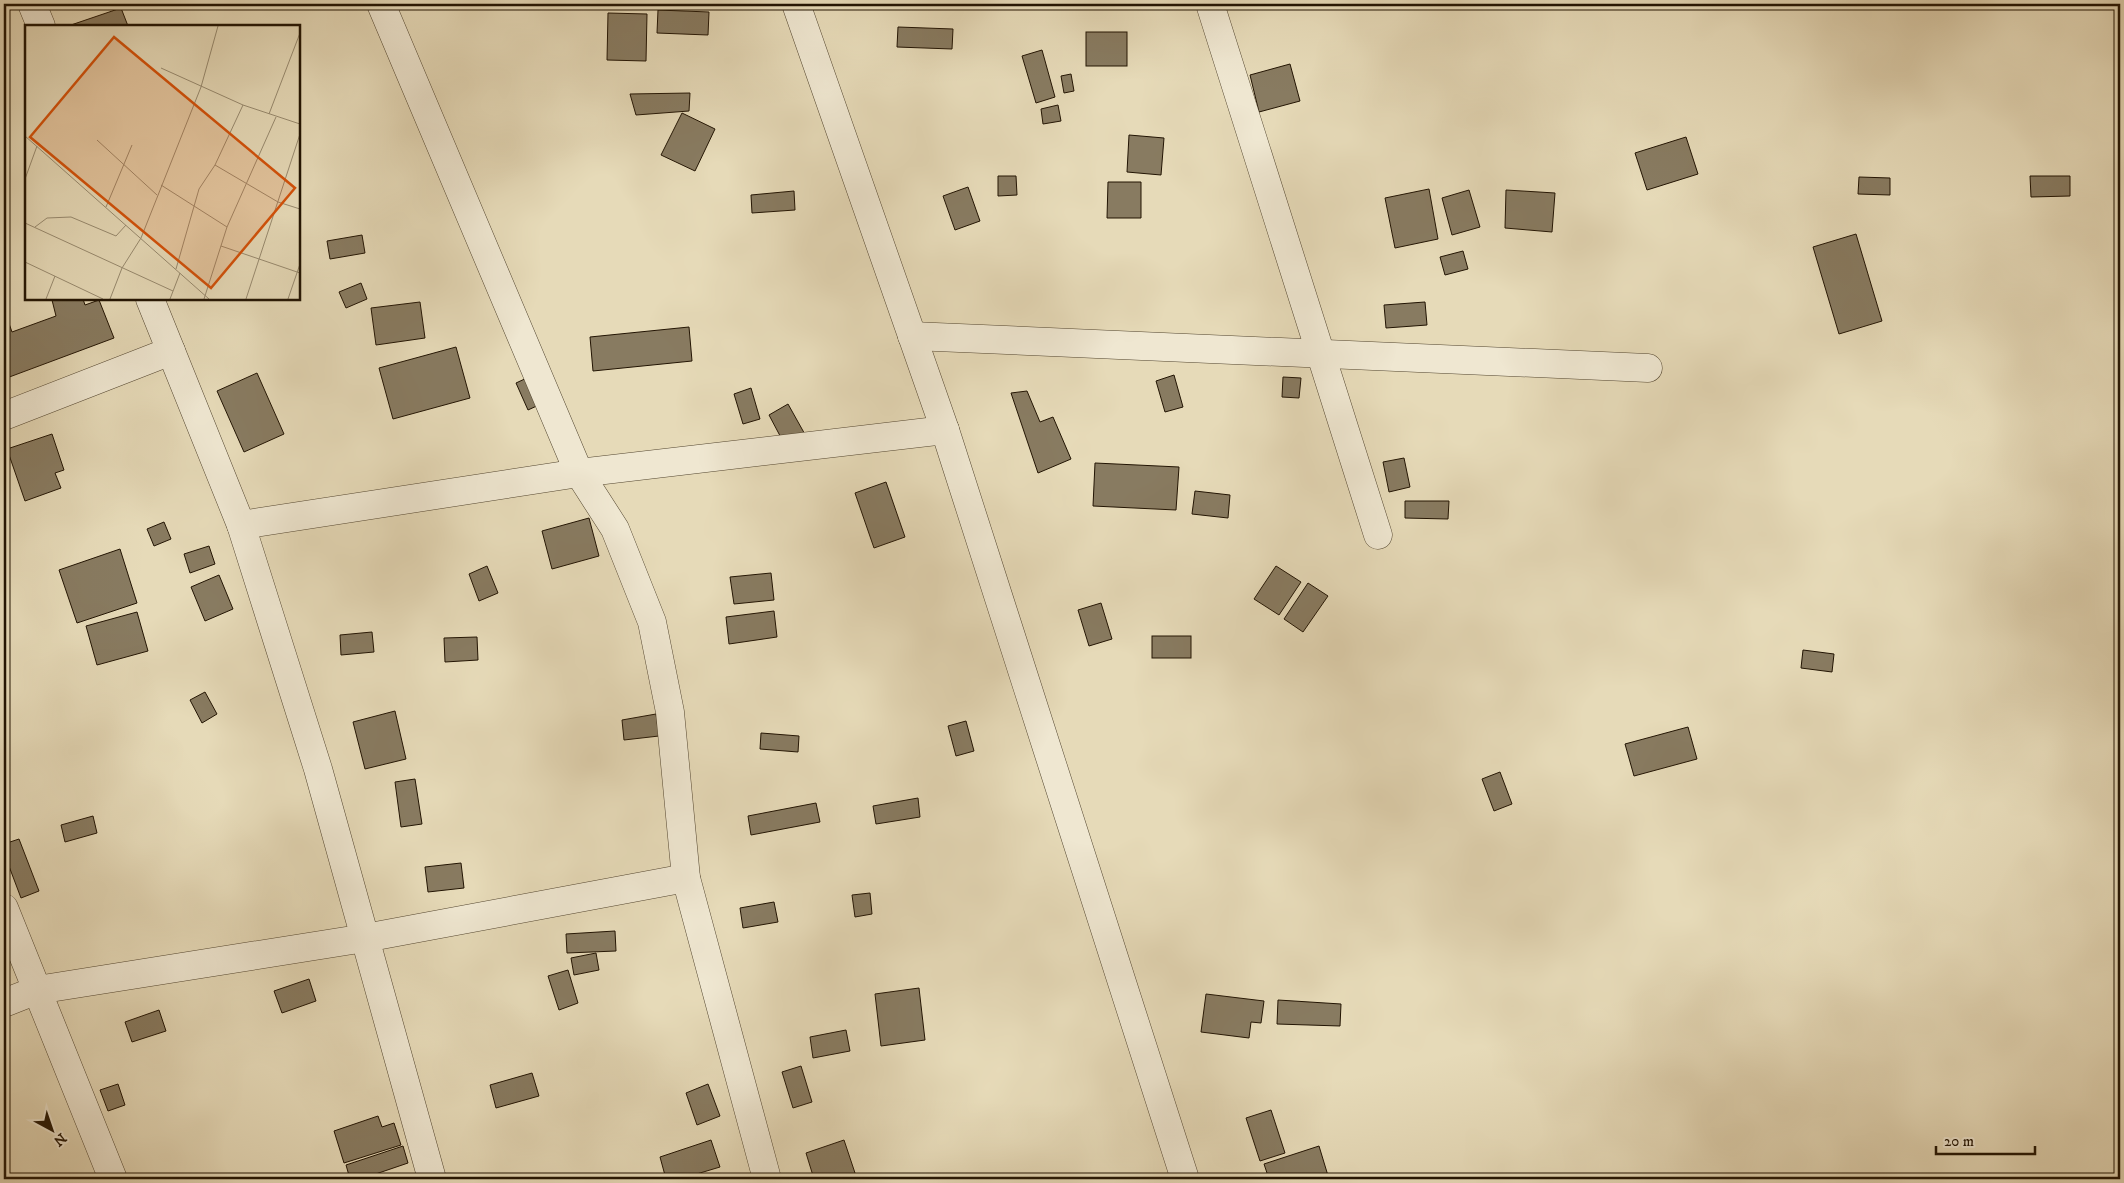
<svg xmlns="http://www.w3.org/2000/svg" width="2124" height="1183" font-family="'IM FELL DW Pica',serif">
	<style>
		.building { fill: #887b61; stroke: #221403 }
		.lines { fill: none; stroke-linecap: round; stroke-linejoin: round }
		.minor-casing { stroke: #534630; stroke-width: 29 }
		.minor { stroke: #efe7d1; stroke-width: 28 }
		.inset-road { fill: none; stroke: #988b70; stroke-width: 1 }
		.view { fill: #d4520b; fill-opacity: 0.15; stroke: #d4520b; stroke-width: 2.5 }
		.inset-edge { fill: none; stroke: #221403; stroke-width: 2.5 }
	</style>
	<rect width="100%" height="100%" fill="#e6dab8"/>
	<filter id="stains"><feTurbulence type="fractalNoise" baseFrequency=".004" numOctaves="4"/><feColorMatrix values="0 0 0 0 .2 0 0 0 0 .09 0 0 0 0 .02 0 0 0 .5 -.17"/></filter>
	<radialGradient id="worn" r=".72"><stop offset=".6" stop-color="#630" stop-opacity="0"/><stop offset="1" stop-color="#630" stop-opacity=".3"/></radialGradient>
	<g class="building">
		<polygon points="121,8 128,26 68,26"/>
		<polygon points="658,10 709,12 708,35 657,33"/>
		<polygon points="608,13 647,14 646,61 607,60"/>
		<polygon points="898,27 953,29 952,49 897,47"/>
		<rect x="1086" y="32" width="41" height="34"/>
		<polygon points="1042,50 1055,97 1036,103 1022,56"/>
		<polygon points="1290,64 1300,101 1259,112 1250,75"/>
		<polygon points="1071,74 1074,91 1064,93 1061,76"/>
		<polygon points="690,93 689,111 636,115 630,94"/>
		<polygon points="1058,105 1061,121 1043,124 1041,109"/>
		<polygon points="682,113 715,129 695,171 661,155"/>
		<polygon points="1129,135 1164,138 1161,175 1127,172"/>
		<polygon points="1686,137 1698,174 1647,190 1635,153"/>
		<polygon points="998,176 1016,176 1017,195 998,196"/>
		<polygon points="2030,176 2070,176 2070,196 2031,197"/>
		<polygon points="1859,177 1890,178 1890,195 1858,194"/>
		<polygon points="1108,182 1141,182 1141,218 1107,218"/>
		<polygon points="968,187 980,221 955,230 943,196"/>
		<polygon points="1429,189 1438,239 1395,248 1385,198"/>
		<polygon points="1469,190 1480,227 1452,235 1442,198"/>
		<polygon points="1506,190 1555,193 1552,232 1505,228"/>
		<polygon points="794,191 795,210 752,213 751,195"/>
		<polygon points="1856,234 1882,321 1839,334 1813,247"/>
		<polygon points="362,235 365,253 330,259 327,241"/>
		<polygon points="1463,251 1468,269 1445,275 1440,257"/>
		<polygon points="361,283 367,299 346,308 339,292"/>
		<polygon points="55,299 83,299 85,305 99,300 114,338 4,379 4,315 6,315 12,332 56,316 52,300"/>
		<polygon points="420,302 425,338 376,345 371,308"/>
		<polygon points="1425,302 1427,325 1386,328 1384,305"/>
		<polygon points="689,327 692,361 593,371 590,337"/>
		<polygon points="456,347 470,398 393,419 379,368"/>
		<polygon points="257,373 284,434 244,452 217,391"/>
		<polygon points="1174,375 1183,407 1165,412 1156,381"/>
		<polygon points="529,377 541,404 528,410 516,383"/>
		<polygon points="1283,377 1301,378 1299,398 1282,397"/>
		<polygon points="751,388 760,419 743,424 734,394"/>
		<polygon points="1027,391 1040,422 1053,417 1071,459 1038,473 1011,393"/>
		<polygon points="788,404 807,438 787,449 769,415"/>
		<polygon points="52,434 64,470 55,473 61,488 25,501 7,449"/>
		<polygon points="1404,458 1410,487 1389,492 1383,462"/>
		<polygon points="1095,463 1179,467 1176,510 1093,506"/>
		<polygon points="886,482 905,537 874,548 855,493"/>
		<polygon points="1195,491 1230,495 1228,518 1192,514"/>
		<polygon points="1405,501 1449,501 1448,519 1405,518"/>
		<polygon points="589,518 599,556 552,569 542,531"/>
		<polygon points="164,522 171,539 154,546 147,529"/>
		<polygon points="209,546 215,564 190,573 184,554"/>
		<polygon points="120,549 137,603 77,623 59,570"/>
		<polygon points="487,566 498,593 479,601 469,574"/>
		<polygon points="1276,566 1301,582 1279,615 1254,599"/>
		<polygon points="771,573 774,600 734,604 730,577"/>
		<polygon points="219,575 233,609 205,621 191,587"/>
		<polygon points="1308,583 1328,596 1303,632 1284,619"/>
		<polygon points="1101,603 1112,639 1089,646 1078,610"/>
		<polygon points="774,611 777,637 729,644 726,617"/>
		<polygon points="137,612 148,651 97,665 86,626"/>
		<polygon points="372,632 374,652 341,655 340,635"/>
		<rect x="1152" y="636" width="39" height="22"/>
		<polygon points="477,637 478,660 445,662 444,638"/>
		<polygon points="1803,650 1834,654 1832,672 1801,668"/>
		<polygon points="205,692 217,714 202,723 190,700"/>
		<polygon points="395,711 406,759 365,769 353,722"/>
		<polygon points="656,714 659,736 624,740 622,720"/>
		<polygon points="966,721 974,751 956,756 948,726"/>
		<polygon points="1688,727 1697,759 1634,776 1625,744"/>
		<polygon points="761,733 799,736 798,752 760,749"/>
		<polygon points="1500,772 1512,804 1494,811 1482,779"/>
		<polygon points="415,779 422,824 401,827 395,782"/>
		<polygon points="918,798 920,817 876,824 873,806"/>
		<polygon points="816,803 820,822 751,835 748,816"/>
		<polygon points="93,816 97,833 65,842 61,825"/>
		<polygon points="19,839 39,891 21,898 4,853 4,844"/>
		<polygon points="461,863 464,888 428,892 425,867"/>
		<polygon points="870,893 872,914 855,917 852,895"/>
		<polygon points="774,902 778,922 743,928 740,908"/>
		<polygon points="615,931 616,951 567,953 566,934"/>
		<polygon points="596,953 599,970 574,975 571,958"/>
		<polygon points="568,970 578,1003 559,1010 548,976"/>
		<polygon points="309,979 316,1001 282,1013 274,991"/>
		<polygon points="919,988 925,1040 881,1046 875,994"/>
		<polygon points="1206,994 1264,1001 1261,1023 1251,1022 1249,1038 1201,1032"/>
		<polygon points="1278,1000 1341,1004 1340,1026 1277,1024"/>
		<polygon points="159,1010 166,1031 132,1042 125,1022"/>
		<polygon points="846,1030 850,1051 813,1058 810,1037"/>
		<polygon points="801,1066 812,1102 793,1108 782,1072"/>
		<polygon points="532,1073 539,1096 496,1108 490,1085"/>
		<polygon points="118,1084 125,1105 108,1111 100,1090"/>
		<polygon points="708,1084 720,1116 697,1125 686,1093"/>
		<polygon points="1271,1110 1285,1153 1260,1161 1246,1118"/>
		<polygon points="378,1116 382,1127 394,1123 401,1145 344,1163 334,1131"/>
		<polygon points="711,1140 720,1167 680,1179 666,1179 660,1157"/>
		<polygon points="844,1140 857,1179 814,1179 806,1153"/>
		<polygon points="403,1146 408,1163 361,1179 350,1179 346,1165"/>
		<polygon points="1319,1146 1329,1179 1269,1179 1264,1164"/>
		<polygon points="42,1174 44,1179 27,1179"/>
	</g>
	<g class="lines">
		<g class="minor-casing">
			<g id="minor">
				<polyline points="32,4 41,26"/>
				<polyline points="381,4 579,473 615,529 652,622 670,712 686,878 767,1179"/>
				<polyline points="796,4 945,430 1185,1179"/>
				<polyline points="1210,4 1378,535"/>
				<polyline points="150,299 241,525 318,769 432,1179"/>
				<polyline points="912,336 1648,368"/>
				<polyline points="4,416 171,351"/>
				<polyline points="241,525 579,473 945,430"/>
				<polyline points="4,908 113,1179"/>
				<polyline points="4,1003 37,990 365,938 686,878"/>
			</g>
		</g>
		<use href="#minor" class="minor"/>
	</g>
	<g transform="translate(25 25)">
		<rect width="275" height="275" fill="#e6dab8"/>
		<path class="inset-road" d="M136 43 218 80 275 99M244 89 275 8M0 111 184 274M72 115 132 170M190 140 253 177 275 184M0 154 12 121M136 160 202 202M81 182 107 120M0 198 148 266M10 202 22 193 46 192 91 211 101 200M196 221 275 248M0 237 78 274M151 244 174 164 190 140 218 80M21 274 30 251M85 274 97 243 116 213 176 62 193 1M145 274 155 248M179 274 202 202 251 92M221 274 275 109M263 274 275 239"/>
		<path class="view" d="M89 12 270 163 186 263 5 112Z"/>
		<rect width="275" height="275" class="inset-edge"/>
	</g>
	<rect width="2124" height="1183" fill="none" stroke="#e6dab8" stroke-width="20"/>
	<rect x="5" y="5" width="2114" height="1173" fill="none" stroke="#221403" stroke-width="2.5"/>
	<rect x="10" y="10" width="2104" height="1163" fill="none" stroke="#221403"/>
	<g transform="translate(52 1130) rotate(140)" stroke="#efe7d1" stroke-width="4" paint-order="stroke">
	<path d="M0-4L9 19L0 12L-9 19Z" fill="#221403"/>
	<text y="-8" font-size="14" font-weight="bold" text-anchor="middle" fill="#221403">N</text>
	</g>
	<path d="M1936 1146v8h99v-8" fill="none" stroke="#221403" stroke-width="2.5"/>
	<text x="1944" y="1146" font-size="15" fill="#221403" stroke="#efe7d1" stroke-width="4" paint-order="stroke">20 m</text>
	<rect width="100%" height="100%" filter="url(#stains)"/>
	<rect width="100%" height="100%" fill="url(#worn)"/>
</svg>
